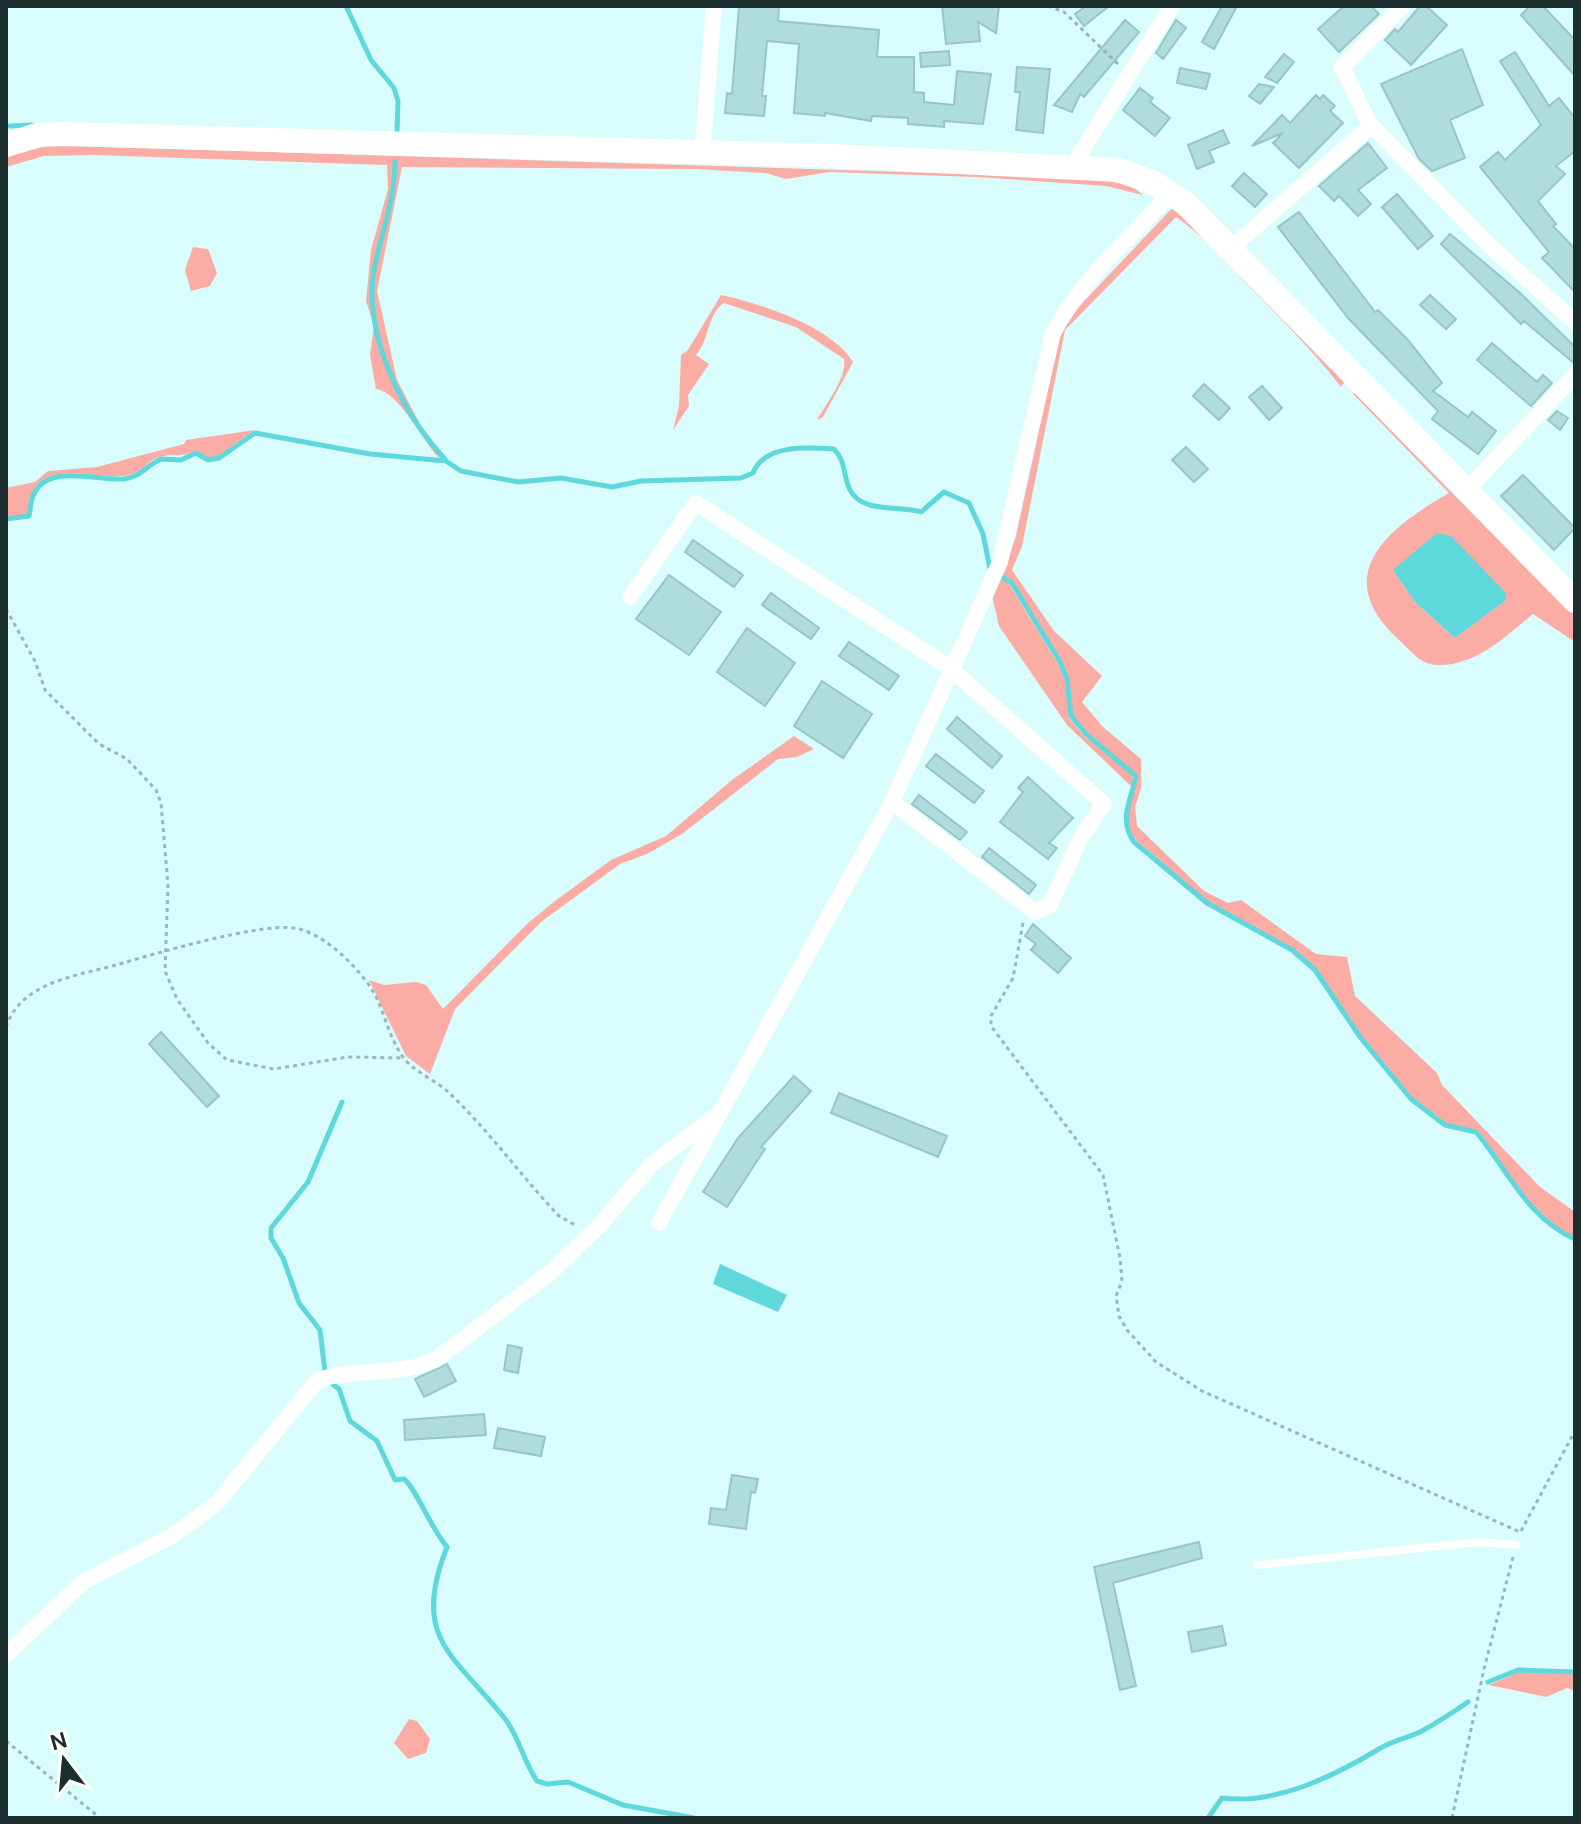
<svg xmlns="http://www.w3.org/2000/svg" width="1581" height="1824" font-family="'DM Sans',sans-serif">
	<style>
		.green { fill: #fbaca5; fill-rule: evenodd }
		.water { fill: #5ed8db }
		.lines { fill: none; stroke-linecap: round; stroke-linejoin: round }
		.stream { stroke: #5ed8db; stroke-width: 5 }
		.building { fill: #afdddd; stroke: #98c5c5; stroke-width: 2 }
		.path { stroke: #99b7b7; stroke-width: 3; stroke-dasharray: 4 4; stroke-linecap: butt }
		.lane { stroke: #fff; stroke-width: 8 }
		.street { stroke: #fff; stroke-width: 16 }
		.secondary { stroke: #fff; stroke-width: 24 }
	</style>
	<rect width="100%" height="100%" fill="#d9fdfd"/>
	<g class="green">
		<path d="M50 145 1098 178 1133 187 1143 195 1106 186 977 177 829 172 786 179 766 173 696 169 402 167 377 291 397 380 421 426 447 459 438 457C420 437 399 392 376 389L370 355 374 326 366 301 371 250 388 189 387 165 94 155 44 156 6 167V157Z"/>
		<path d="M1176 204 1347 378 1341 387C1313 351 1281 319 1249 286 1226 262 1204 236 1176 217L1065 330 1022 546 1012 570 1054 631 1102 676 1082 702 1103 727 1141 759V788L1135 807 1137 826 1204 891 1228 903 1241 900 1316 954 1347 957 1355 996 1437 1073 1442 1085 1540 1187 1575 1212V1237C1528 1216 1509 1168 1477 1131L1446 1123 1412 1097 1361 1036 1316 969 1293 949 1208 902 1136 840 1128 830 1127 818 1137 775 1087 733 1073 716 1069 679 1062 662 1013 582 1003 575 1016 536 1061 330 1072 314Z"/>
		<polygon points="193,247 208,249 217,273 210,286 191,291 185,270"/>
		<path d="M721 295C761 304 831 326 853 362L823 417 817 420C826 404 847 378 844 359L796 327 724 303C707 314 710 339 696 355L709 364 688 395 689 406 673 430 679 406 681 355 688 350Z"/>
		<path d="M1358 390 1575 612V642L1533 614C1506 636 1476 666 1438 665 1421 665 1411 651 1399 640 1328 575 1388 528 1449 493L1353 394ZM1393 570 1506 600 1455 638 1415 602Z"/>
		<path d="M255 430 218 456 209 458 195 451C182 458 173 453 159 457 144 462 143 475 121 476 97 478 62 466 41 481 30 489 30 503 27 515L6 517V488L35 482 48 471 97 467 184 444 186 440Z"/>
		<polygon points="1001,578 1010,585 1058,664 1065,680 1069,718 1084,736 1128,770 1133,777 1132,787 1067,725 999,626 992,596"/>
		<polygon points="794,736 814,749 797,757 778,759 682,834 647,854 620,864 541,922 455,1009 430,1074 406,1056 369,980 384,985 416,982 426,985 443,1009 528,923 555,901 611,860 666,836 732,780"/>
		<polygon points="1519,1672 1575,1674 1575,1691 1567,1688 1546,1697 1489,1685"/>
		<polygon points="409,1719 417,1721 430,1739 426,1753 408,1759 394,1743"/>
	</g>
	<g class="water">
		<polygon points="1437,533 1451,536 1506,593 1506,600 1455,638 1415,602 1393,570"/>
		<polygon points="720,1264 787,1295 778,1312 713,1284"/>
	</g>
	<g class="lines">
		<g class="stream">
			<polyline points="346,6 371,60 394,88 398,101 397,132"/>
			<polyline points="10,126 32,125"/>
			<path d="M395 162C395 200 381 234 374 270 363 334 403 415 445 459"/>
			<path d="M6 519 29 516C31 508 30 499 35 492 50 464 98 481 124 479 141 477 147 465 161 459L181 460 196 453 208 460 219 458 255 433 370 454 446 461 461 471 518 482 561 478 612 487 641 481 741 478 753 473C764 444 808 447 834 449 846 461 843 476 850 490 862 514 901 505 921 512L944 492 969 503 983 534 990 569"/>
			<path d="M1002 577 1012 583 1060 662 1067 679 1071 716 1086 734 1136 776C1131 801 1118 819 1134 842L1207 903 1292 950 1315 970 1360 1037 1411 1099 1445 1125 1476 1132C1508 1170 1527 1218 1575 1239"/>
			<polyline points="325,1372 320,1330 299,1303 283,1258 271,1238 271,1228 308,1182 342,1102"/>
			<path d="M330 1382 339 1389 350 1421 377 1441 395 1480 404 1479C415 1487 432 1530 447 1547 410 1640 455 1655 506 1720 519 1738 524 1762 537 1781L547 1784 568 1782 623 1805 694 1818"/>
			<polyline points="1488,1682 1518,1670 1575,1672"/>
			<path d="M1208 1818 1222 1798C1276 1805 1334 1776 1379 1749 1392 1741 1407 1738 1420 1732 1437 1723 1452 1713 1468 1702"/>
		</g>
	</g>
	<g class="building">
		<polygon points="739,6 779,6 778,21 879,30 877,57 914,57 914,92 924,93 924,102 954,105 957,71 991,74 983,124 944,121 944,127 908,124 908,118 872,116 871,121 825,113 825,116 794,113 799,44 767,41 762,96 766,96 764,116 725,113 727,93 732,94"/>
		<polygon points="942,6 999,6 996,33 978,22 980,41 946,44"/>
		<polygon points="1086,6 1109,6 1084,26 1075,14"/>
		<polygon points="1222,6 1237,6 1214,49 1202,42"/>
		<polygon points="1344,6 1371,6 1379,14 1339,52 1318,29"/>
		<polygon points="1420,6 1426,6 1447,25 1411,65 1385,40 1395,29 1398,32"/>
		<polygon points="1530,6 1543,6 1575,40 1575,76 1521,15"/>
		<polygon points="1125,20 1139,32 1084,97 1080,94 1072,112 1054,105"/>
		<polygon points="1176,20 1186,28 1163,59 1156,53"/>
		<polygon points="1462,49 1483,105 1450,120 1465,158 1432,171 1419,159 1381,84"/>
		<polygon points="949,51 950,65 921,67 920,53"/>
		<polygon points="1515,52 1549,106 1559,98 1575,118 1575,151 1556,166 1565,174 1538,201 1556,224 1553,226 1575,249 1575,292 1542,258 1549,252 1480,167 1498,152 1505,160 1541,125 1500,61"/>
		<polygon points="1284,54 1294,62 1277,83 1265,77"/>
		<polygon points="1017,67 1050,69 1043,133 1016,130 1020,92 1015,92"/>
		<polygon points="1180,68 1210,74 1206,89 1177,83"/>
		<polygon points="1259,84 1274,87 1260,104 1249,96"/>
		<polygon points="1140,88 1153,98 1150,102 1170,118 1155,136 1123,110"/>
		<polygon points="1316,95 1320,99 1323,95 1335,106 1330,111 1343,123 1299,168 1273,143 1283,133 1252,146 1282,115 1290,123"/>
		<polygon points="1223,130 1229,143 1209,151 1214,162 1197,169 1188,145"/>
		<polygon points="1368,143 1387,168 1358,190 1371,204 1358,216 1339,196 1334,201 1319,186"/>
		<polygon points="1244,173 1267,194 1255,207 1232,186"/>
		<polygon points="1397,194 1433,236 1418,249 1382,207"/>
		<polygon points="1299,212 1375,312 1378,310 1408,340 1442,383 1433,391 1468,417 1472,412 1496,431 1478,454 1432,419 1438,411 1348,318 1278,227"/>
		<polygon points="1450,234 1519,292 1575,347 1575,364 1524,321 1521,324 1441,244"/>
		<polygon points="1430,295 1456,319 1446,329 1420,305"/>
		<polygon points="1492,343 1537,382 1543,375 1552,383 1531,406 1477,360"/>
		<polygon points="1204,384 1230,408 1219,420 1193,396"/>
		<polygon points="1262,386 1282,408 1269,420 1249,397"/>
		<polygon points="1557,411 1568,418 1560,430 1548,420"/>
		<polygon points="1186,447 1208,469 1194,482 1172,460"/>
		<polygon points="1523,475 1575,528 1554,550 1501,496"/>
		<polygon points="693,540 743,575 734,587 685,552"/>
		<polygon points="669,575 721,612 689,655 636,619"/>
		<polygon points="771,593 819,628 811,639 762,605"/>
		<polygon points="747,628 795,663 765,706 717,672"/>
		<polygon points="849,642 899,676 889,690 839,656"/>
		<polygon points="822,681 872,714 843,758 794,726"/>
		<polygon points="957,717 1002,756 992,768 947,729"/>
		<polygon points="936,754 984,791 974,803 926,766"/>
		<polygon points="1028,777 1073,818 1049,843 1057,848 1048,859 1000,822 1023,792 1018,788"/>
		<polygon points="919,795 967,832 960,840 912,804"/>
		<polygon points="989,848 1036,885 1029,894 982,857"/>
		<polygon points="1033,924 1071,958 1058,973 1031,950 1036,944 1025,936"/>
		<polygon points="161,1032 219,1096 207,1107 149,1044"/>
		<polygon points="794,1076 811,1091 761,1147 765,1149 727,1207 703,1192 738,1138"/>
		<polygon points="839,1093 947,1136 938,1157 831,1113"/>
		<polygon points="508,1345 522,1348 518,1373 504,1370"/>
		<polygon points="447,1364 456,1381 424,1397 415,1379"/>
		<polygon points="484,1414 486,1435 405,1440 404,1420"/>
		<polygon points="498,1428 545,1437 541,1456 494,1448"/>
		<polygon points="732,1475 758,1479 755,1493 751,1492 746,1529 709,1524 711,1508 726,1510"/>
		<polygon points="1199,1542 1202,1558 1113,1583 1136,1686 1120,1690 1094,1567"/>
		<polygon points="1222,1626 1226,1645 1192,1652 1188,1632"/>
	</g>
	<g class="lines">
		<g class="path">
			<polyline points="1048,6 1064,12 1118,64"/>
			<polyline points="6,609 35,661 45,690 99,744 127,759 156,790 161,803 168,885 165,971 177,999 208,1043 227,1060 274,1069 348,1057 404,1058"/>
			<polyline points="1023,923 1013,978 991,1016 991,1026 1103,1175 1120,1258 1122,1281 1116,1296 1119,1316 1127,1330 1156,1362 1202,1391 1520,1532"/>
			<path d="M6 1027C21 982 76 976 116 965 154 954 258 923 294 928 321 932 350 960 366 981 384 1003 386 1034 403 1057 413 1071 433 1079 446 1090 487 1128 521 1176 559 1216L577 1226"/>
			<polyline points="1521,1531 1575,1431"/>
			<polyline points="6,1741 100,1818"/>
			<polyline points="1452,1818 1484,1669 1513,1557"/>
		</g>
		<polyline class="lane" points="1258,1565 1480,1542 1516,1545"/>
		<g class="street">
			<polyline points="1369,123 1490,246 1575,322"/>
			<polyline points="702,155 714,6"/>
			<polyline points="1073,165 1172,6"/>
			<polyline points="1230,249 1365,131 1369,123 1342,67 1403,6"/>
			<polyline points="1467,490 1575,375"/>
			<polyline points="630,597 696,503 950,668 1104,804 1080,839 1050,905 1035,912 892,802"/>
			<path d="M659 1223 892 802 1000 562 1053 333C1080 281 1131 237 1171 193"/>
			<path d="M6 1655 83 1582 172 1536 216 1504 316 1382C339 1368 398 1377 435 1360L550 1273 600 1225 651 1165 718 1114"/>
		</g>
		<polyline class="secondary" points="6,145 37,135 65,134 833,156 1119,170 1154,183 1186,204 1575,601"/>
	</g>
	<rect width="1581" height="1824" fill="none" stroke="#1c2d2e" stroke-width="16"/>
	<g transform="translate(64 1760) rotate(344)" stroke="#ffffff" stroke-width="6" paint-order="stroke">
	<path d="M0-6L14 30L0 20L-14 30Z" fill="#1c2d2e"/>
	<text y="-12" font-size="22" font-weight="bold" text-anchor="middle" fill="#1c2d2e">N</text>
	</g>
</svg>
